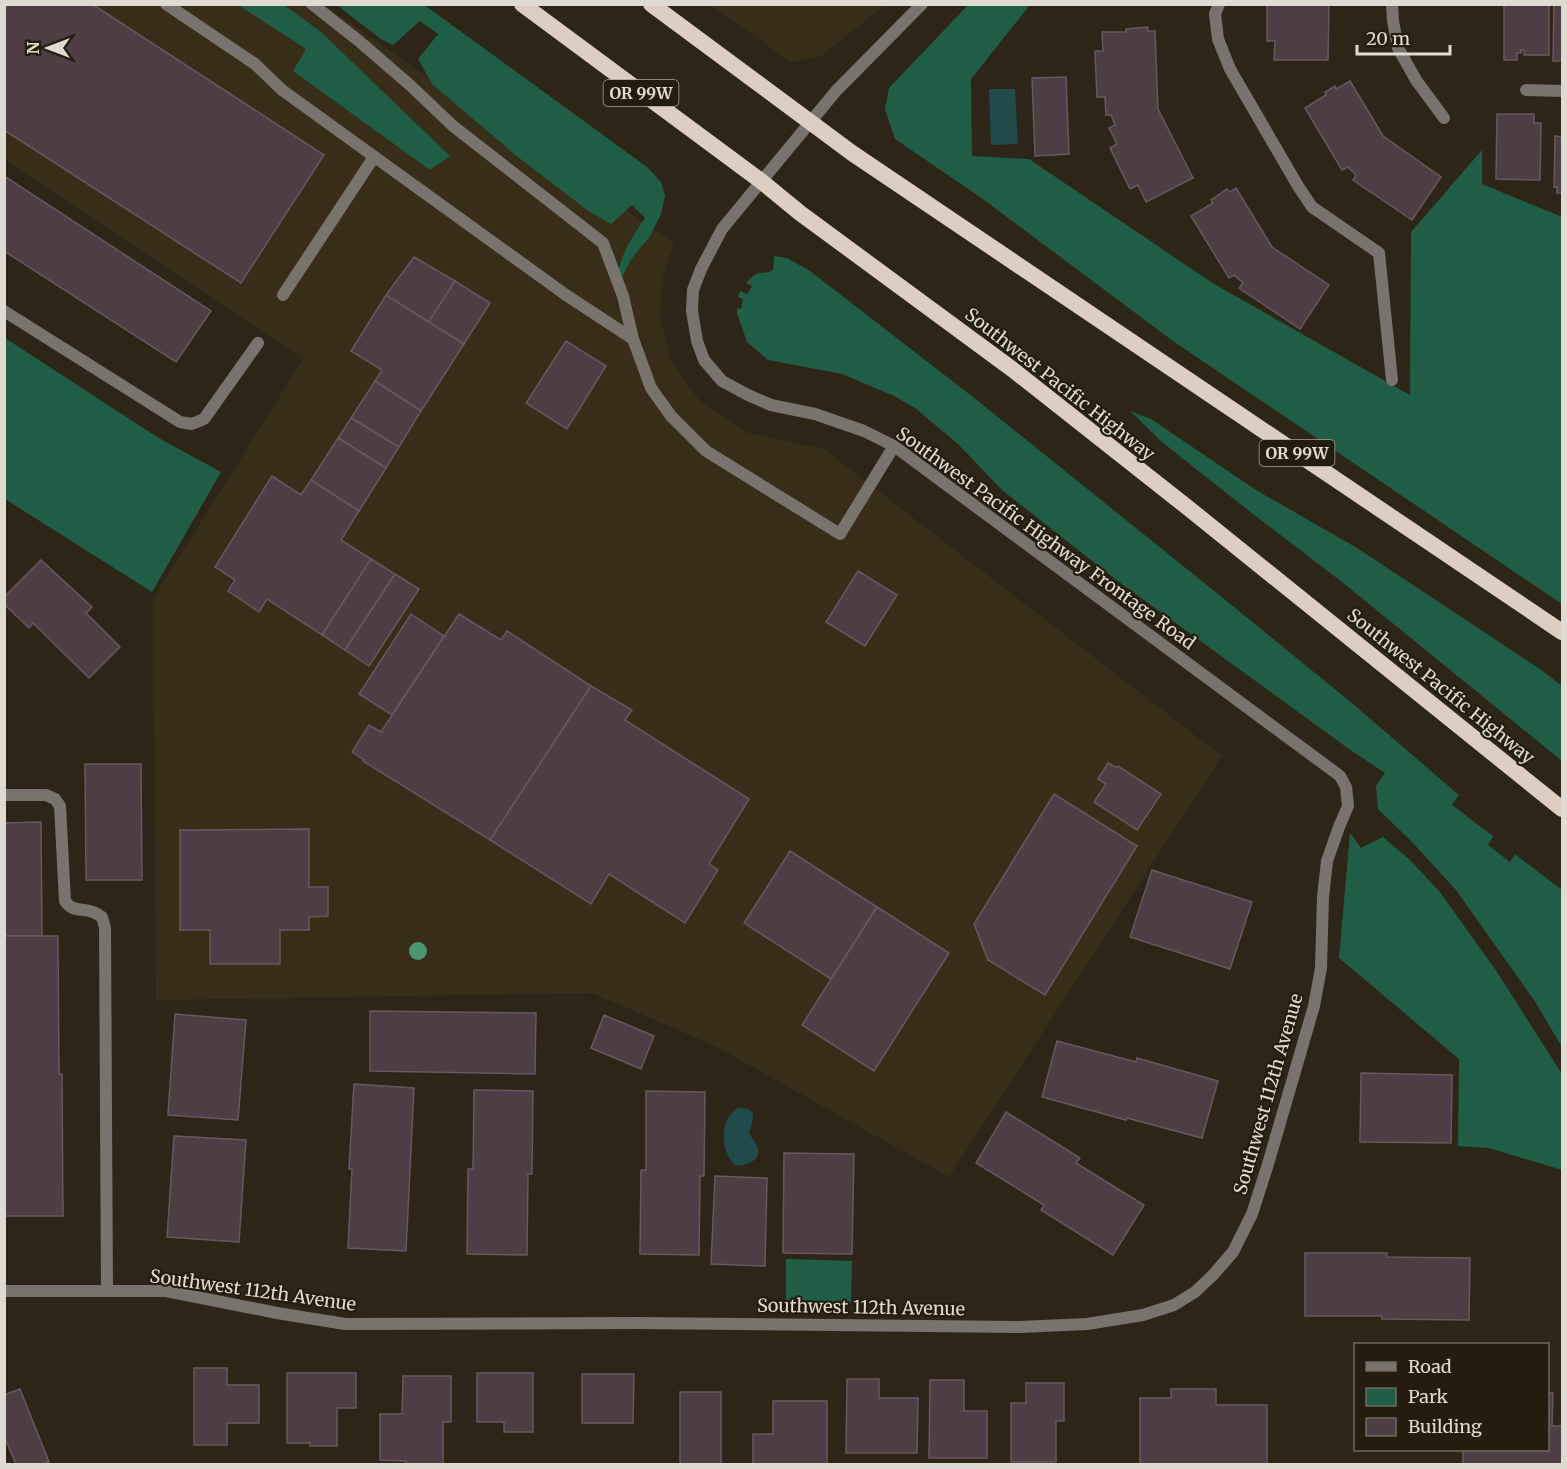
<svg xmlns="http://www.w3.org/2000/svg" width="1567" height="1469" font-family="Merriweather,serif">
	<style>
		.built { fill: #372d18 }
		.green { fill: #1f5d46 }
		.water { fill: #214a4b }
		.building { fill: #4e3d45; stroke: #695760; stroke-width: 1.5 }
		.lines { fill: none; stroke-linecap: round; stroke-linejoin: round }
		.service { stroke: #79736d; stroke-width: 12 }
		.minor { stroke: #79736d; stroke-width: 12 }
		.trunk { stroke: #decec1; stroke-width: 16 }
		.tree { fill: #4b9571 }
		.labels { text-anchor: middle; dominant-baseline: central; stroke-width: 4.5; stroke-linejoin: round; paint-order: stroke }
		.shield { fill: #241d0f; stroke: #a8a298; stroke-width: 1.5 }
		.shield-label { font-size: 16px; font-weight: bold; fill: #e0dbd2 }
		.street-label { font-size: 18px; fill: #e0dbd2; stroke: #241d0f }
	</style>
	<rect width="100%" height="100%" fill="#2d2618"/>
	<g class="built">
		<polygon points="4,5 324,5 465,103 674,243 663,275 660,318 671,360 699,400 748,433 824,449 1222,756 949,1177 715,1046 592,993 156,1000 153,599 303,359 5,159"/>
		<polygon points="711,5 885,5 821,56 791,62"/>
	</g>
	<g class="green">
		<path d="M423 4 647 167 661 182 665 196 661 214 649 238 639 249 630 261 621 279 618 273C622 251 633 236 645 218L632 205 611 224 587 210 514 154 432 84 418 59 438 34 420 21 393 45 382 40 337 5Z"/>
		<polygon points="238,5 284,5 321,32 450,156 430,170 293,71 306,49"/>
		<polygon points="968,5 1030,5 971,79 972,156 1029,159 1214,284 1410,395 1411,232 1482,150 1482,184 1562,217 1562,604 1173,341 980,197 895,139 885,109 889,88"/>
		<path d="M774 256 787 258 810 271 973 397 1223 598 1353 704 1459 795 1452 805 1493 836 1488 845 1510 862 1515 854 1562 890V1047L1534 1000 1456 890 1412 842 1378 809 1376 786 1385 773 1349 749 1115 579 1002 490 958 444 915 408 894 396 842 374 768 360 747 342 737 313V308L741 309 743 299 738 297 740 291 747 294 752 286 746 283C750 279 754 274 760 273 766 272 768 273 773 270Z"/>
		<polygon points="5,338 157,437 221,472 152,592 5,499"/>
		<polygon points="1130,411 1151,419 1256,490 1357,548 1540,669 1562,686 1562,761 1342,582 1249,511 1162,442"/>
		<polygon points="1350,833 1361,848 1383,837 1410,860 1439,891 1495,969 1562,1074 1562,1170 1489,1148 1458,1146 1459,1059 1339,958"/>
		<polygon points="786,1259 852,1261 851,1304 786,1304"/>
	</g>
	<g class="water">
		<polygon points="989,89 1015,89 1018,144 991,145"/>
		<path d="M738 1108C759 1107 753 1120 749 1133 751 1137 755 1142 757 1146 763 1160 746 1167 735 1165 720 1151 719 1119 738 1108Z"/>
	</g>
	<g class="building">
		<polygon points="4,4 92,4 324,155 241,283 4,130"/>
		<polygon points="1267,4 1329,4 1328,60 1274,60 1275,41 1267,41"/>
		<polygon points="1504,4 1549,4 1549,55 1524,55 1524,50 1521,50 1521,53 1517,53 1517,60 1504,60"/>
		<polygon points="1554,4 1562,4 1562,61 1553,61"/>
		<polygon points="1148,27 1148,31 1155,31 1158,109 1193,178 1146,202 1138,185 1130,189 1110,148 1117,144 1109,128 1115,125 1111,115 1106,115 1105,97 1097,97 1095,51 1103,51 1102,32 1126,32 1126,29"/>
		<polygon points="1066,77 1069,154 1035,156 1032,78"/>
		<polygon points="1350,81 1383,136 1441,177 1412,220 1353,180 1356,175 1348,167 1342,170 1305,108 1326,95 1325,92 1335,86 1336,89"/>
		<polygon points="1497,114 1534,114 1534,123 1541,123 1540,180 1496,179"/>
		<polygon points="1555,136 1562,137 1562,193 1557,193 1557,187 1554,187"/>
		<polygon points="4,176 211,311 176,362 4,251"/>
		<polygon points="1236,188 1272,247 1329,285 1300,329 1239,288 1243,283 1234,275 1229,278 1191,216 1213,203 1211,200 1227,189 1230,192"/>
		<polygon points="414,257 455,281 428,323 386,295"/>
		<polygon points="455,281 490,303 464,344 428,323"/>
		<polygon points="386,295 464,344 421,411 375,381 382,370 351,351"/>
		<polygon points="566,341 606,366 567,429 526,403"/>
		<polygon points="375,381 421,411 399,447 351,418"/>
		<polygon points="351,418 399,447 386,468 338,438"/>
		<polygon points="338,438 386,468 359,511 311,480"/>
		<polygon points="272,476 301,495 311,480 359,511 341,540 371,559 322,635 267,599 259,612 228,591 235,580 215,567"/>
		<polygon points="371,559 395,574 345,650 322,635"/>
		<polygon points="41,560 92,607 86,613 120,647 89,678 33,623 29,628 4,604 4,597"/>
		<polygon points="858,571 897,595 865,646 826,622"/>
		<polygon points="395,574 419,589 369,666 345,650"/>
		<polygon points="411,614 444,636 392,715 359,694"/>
		<polygon points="459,614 501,640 507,631 591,686 490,840 363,761 364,760 352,752 369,725 381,732"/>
		<polygon points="591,686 632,710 625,720 749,799 709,864 718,870 685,923 609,874 591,904 490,840"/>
		<polygon points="1108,763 1117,768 1118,766 1161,794 1137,830 1094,802 1106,784 1098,779"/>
		<polygon points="85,764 141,764 142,880 86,880"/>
		<polygon points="1054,794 1137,846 1045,995 988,960 974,924"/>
		<polygon points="41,822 42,936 4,936 4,823"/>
		<polygon points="309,829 309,887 328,887 328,916 309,917 309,930 280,930 280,964 210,964 210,930 180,930 180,830"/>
		<polygon points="790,851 877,907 831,979 744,923"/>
		<polygon points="1152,870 1252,902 1230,969 1130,937"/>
		<polygon points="877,907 949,953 874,1071 802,1025"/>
		<polygon points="4,936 58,936 59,1074 62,1074 63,1216 4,1216"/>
		<polygon points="370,1011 536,1013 535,1074 370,1071"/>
		<polygon points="175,1014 246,1020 238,1120 168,1115"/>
		<polygon points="604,1015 654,1036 641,1069 591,1048"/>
		<polygon points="1057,1041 1136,1062 1137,1058 1218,1081 1202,1138 1127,1118 1126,1120 1042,1097"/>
		<polygon points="1361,1073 1452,1075 1451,1143 1360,1142"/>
		<polygon points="354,1084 414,1088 406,1251 348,1248 352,1169 349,1169"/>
		<polygon points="474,1090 533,1091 532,1174 528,1174 527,1255 467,1254 468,1169 473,1169"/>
		<polygon points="646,1091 705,1092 704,1176 700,1176 699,1255 640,1254 641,1170 646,1170"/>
		<polygon points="1006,1112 1080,1158 1076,1163 1144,1205 1113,1255 1041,1210 1044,1205 976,1163"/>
		<polygon points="174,1136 246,1140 239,1242 167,1237"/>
		<polygon points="784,1153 854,1154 852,1254 783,1253"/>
		<polygon points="715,1176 767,1178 765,1266 711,1264"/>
		<polygon points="1305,1253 1387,1253 1387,1257 1470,1258 1469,1320 1382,1319 1382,1316 1305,1316"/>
		<polygon points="194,1368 227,1368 227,1385 259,1385 259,1423 227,1423 227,1445 194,1445"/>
		<polygon points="287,1373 356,1373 356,1408 337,1408 337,1446 310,1446 310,1443 287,1443"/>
		<polygon points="477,1373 533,1373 533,1432 504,1432 504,1422 477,1422"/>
		<polygon points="582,1374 634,1374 633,1423 582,1423"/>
		<polygon points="403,1376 451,1376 451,1422 443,1422 443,1464 406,1464 406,1461 380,1460 380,1414 402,1414"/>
		<polygon points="847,1379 879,1379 879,1398 918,1398 917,1453 846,1453"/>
		<polygon points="930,1380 964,1380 964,1411 987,1411 987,1458 929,1458"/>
		<polygon points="1026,1383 1064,1383 1064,1421 1056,1421 1056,1462 1011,1462 1011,1403 1026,1403"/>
		<polygon points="20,1389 49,1462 42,1464 16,1464 4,1436 4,1395"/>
		<polygon points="1171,1389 1216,1389 1216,1405 1267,1405 1267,1464 1140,1464 1140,1398 1171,1398"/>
		<rect x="680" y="1392" width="41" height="72"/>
		<polygon points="1548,1393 1553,1393 1552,1426 1548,1426"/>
		<polygon points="773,1401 827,1401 827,1464 753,1464 753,1434 773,1434"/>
		<polygon points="1548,1426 1562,1426 1562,1464 1463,1464 1463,1450 1548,1450"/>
	</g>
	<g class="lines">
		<g class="service">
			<polyline points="166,4 255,64 282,90 566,295 633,339"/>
			<polyline points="312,4 359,41 411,86 453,126 603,243 623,296 633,339 651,388 671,416 706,451 840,534 894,446"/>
			<polyline points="1526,90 1562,91"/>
			<polyline points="283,295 374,157"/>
			<polyline points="4,311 180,422 192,424 204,419 258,343"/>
			<path d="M4 795H46L55 799 60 806 65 901C72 912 81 908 93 912 96 913 99 915 102 917L105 928 107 1291"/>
		</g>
		<g class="minor">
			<polyline points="1219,4 1215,14 1218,39 1230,69 1298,186 1312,207 1379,253 1392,380"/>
			<polyline points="1392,4 1393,21 1398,48 1416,80 1444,118"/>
			<polyline points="4,1291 166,1291 277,1313 345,1324 638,1323 1019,1327 1087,1324 1143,1315 1174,1305 1195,1292 1213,1275 1233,1252 1252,1214 1268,1164 1314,1006 1321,968 1323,897 1327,861 1339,827 1348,806 1346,787 1340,776 894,446 864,431 815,414 771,405 748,395 722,381 704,360 697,341 692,311 693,290 701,269 722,229 836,91 922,4"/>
		</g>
		<g class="trunk">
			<polyline points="522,4 761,181 800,213 1012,369 1187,507 1562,809"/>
			<polyline points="651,4 852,153 1562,632"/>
		</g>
	</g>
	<circle class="tree" cx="418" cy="951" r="9"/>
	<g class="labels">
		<g class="shield">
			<rect x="603.5" y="80" width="75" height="26" rx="4.5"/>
			<rect x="1259.5" y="440" width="75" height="26" rx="4.5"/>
		</g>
		<g class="shield-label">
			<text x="641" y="93">OR 99W</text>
			<text x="1297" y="453">OR 99W</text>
		</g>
		<g class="street-label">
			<text transform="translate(1060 384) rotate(38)">Southwest Pacific Highway</text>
			<text transform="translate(1046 538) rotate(36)">Southwest Pacific Highway Frontage Road</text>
			<text transform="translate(1441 686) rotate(39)">Southwest Pacific Highway</text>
			<text transform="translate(1268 1094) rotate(-74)">Southwest 112th Avenue</text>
			<text transform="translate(253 1290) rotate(8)">Southwest 112th Avenue</text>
			<text transform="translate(861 1307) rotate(1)">Southwest 112th Avenue</text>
		</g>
	</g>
	<rect width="1567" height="1469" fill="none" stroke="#e0dbd2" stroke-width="12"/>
	<rect x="1354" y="1343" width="195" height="108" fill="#241d0f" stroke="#6f695d" stroke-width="1.5"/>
	<rect x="1366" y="1362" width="30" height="9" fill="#79736d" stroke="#6f695d" stroke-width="1.5"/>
	<text x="1408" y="1373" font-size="18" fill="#e0dbd2">Road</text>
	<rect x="1366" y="1388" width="30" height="18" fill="#1f5d46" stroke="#6f695d" stroke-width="1.5"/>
	<text x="1408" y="1403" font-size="18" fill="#e0dbd2">Park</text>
	<rect x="1366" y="1418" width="30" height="18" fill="#4e3d45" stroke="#6f695d" stroke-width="1.5"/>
	<text x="1408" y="1433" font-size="18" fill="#e0dbd2">Building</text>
	<g transform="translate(48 48) rotate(270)" stroke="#241d0f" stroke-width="4.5" paint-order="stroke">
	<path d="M0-4.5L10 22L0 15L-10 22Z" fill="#e0dbd2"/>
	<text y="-9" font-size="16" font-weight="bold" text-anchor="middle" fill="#e0dbd2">N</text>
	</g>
	<path d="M1357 45v9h93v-9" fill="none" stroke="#e0dbd2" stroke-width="3"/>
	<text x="1366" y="45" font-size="18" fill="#e0dbd2" stroke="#241d0f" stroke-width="4.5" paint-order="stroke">20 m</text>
</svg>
